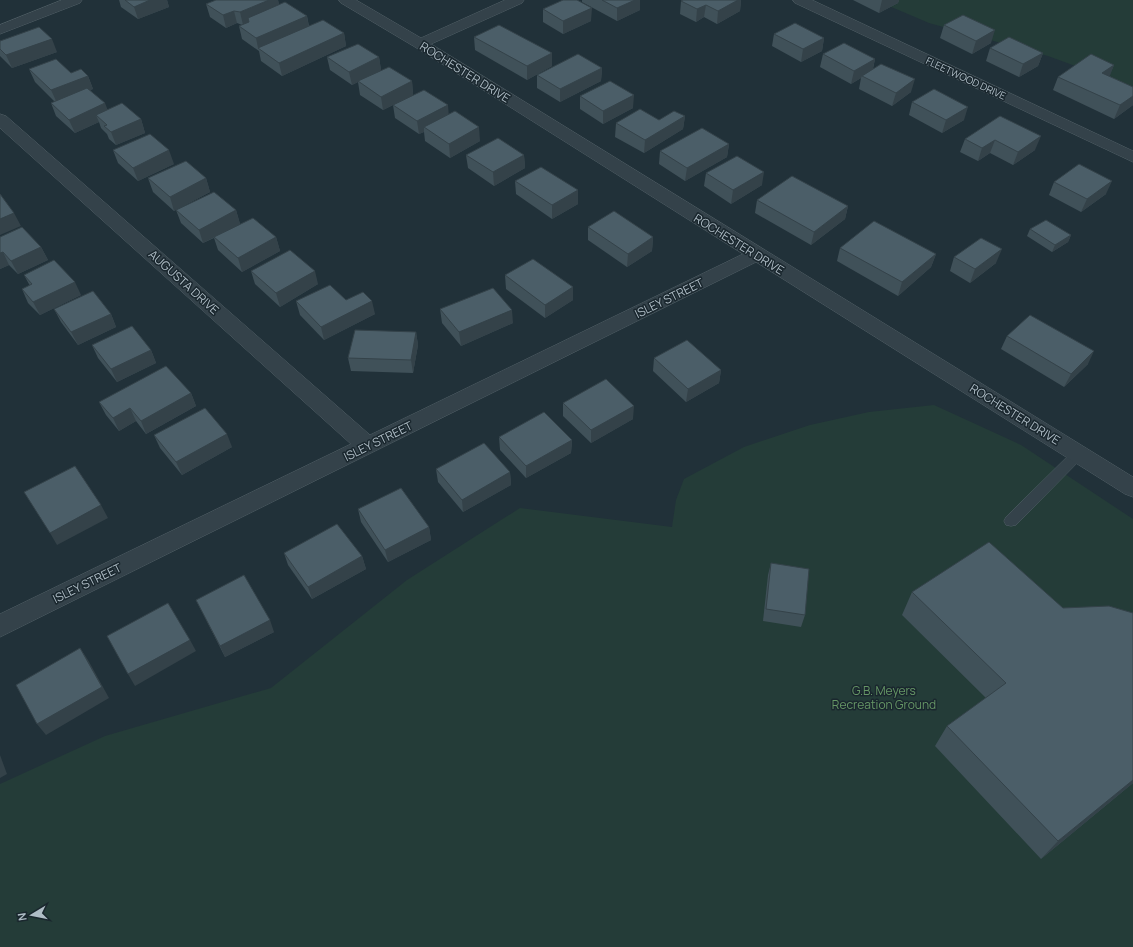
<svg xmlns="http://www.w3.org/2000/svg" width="1133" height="947" font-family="Manrope,sans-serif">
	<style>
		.green { fill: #243c38 }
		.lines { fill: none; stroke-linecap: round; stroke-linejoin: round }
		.service-casing { stroke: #526067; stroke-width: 1 }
		.minor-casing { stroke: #526067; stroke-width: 1 }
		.tertiary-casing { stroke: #526067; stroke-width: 1 }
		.service { fill: #34424a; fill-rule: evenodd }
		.minor { fill: #34424a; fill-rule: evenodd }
		.tertiary { fill: #34424a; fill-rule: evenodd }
		.wall { fill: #405159 }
		.shaded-wall { fill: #344249 }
		.building { fill: #4b5e68; stroke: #344249 }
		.labels { text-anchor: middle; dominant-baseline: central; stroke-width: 3; stroke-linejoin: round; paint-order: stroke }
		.far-street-label { font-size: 10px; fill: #afbdc6; stroke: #1a272e }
		.street-label { font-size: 12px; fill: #afbdc6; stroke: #1a272e }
		.park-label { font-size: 12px; fill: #669766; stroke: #1a272e }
	</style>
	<rect width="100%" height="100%" fill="#213139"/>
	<g class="green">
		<polygon points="875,0 1133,0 1133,87 1048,56 929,23"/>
		<polygon points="934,405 1021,445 1133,519 1133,947 0,947 0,784 105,736 271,688 407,580 520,508 672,527 676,500 684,479 744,447 810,425 869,412"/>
	</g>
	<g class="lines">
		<g class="service-casing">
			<polygon id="service" points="1079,448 1084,450 1085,453 1084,456 1016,525 1011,526 1006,525 1004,521 1006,517 1074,450"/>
		</g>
		<g class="minor-casing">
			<g id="minor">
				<polygon points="339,0 356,0 421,38 505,0 524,0 522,3 431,44 1133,477 1133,497 1125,494 756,262 0,637 0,614 351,444 0,128 0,114 6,116 370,435 743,254 415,47 341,3"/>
				<polygon points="793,0 812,0 1133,151 1133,162 795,3"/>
			</g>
		</g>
		<g class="tertiary-casing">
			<polygon id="tertiary" points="62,0 82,0 80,3 0,34 0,25"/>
		</g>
		<use href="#service" class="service"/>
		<use href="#minor" class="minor"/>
		<use href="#tertiary" class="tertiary"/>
	</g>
	<g class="wall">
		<polygon points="119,0 167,0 169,7 138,19 121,7"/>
		<polygon points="216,0 278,0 279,5 307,16 309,26 344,33 346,46 282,76 261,61 259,51 242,39 239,26 242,25 237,23 226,28 210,17 206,4"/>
		<polygon points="582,0 640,0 640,10 617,21 582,2"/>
		<polygon points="683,0 741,0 740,11 717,24 704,17 696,22 680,14 681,1"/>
		<polygon points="853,0 899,0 898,3 879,13"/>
		<polygon points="543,9 591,21 563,34 543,22"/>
		<polygon points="944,25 991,43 972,54 940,38"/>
		<polygon points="774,34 824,38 822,51 801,62 772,46"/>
		<polygon points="474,37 552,53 552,66 527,80 475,50"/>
		<polygon points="0,41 57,52 12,68 0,56"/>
		<polygon points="990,48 1043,53 1038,66 1019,77 986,61"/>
		<polygon points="823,54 875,59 873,69 911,92 892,106 859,89 861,78 851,84 820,67"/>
		<polygon points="327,57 379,57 381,70 366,78 412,81 413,95 393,105 449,115 480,141 450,158 425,141 424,132 419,134 395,118 393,105 383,110 360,95 358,82 352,85 330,70"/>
		<polygon points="1114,65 1109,76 1133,87 1133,105 1114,119 1053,90 1058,77"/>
		<polygon points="602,68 601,81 560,102 537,88 537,75"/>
		<polygon points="29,69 71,73 88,76 93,89 90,90 108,110 141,119 145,133 116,145 109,139 107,134 101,128 99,122 75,133 56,116 51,103 55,102 35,82"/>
		<polygon points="580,96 633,108 603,124 580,109"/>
		<polygon points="912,102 964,120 942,133 909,115"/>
		<polygon points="685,116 683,129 644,153 615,137 616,123 659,120"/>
		<polygon points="1000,116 1035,150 1013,165 990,153 978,161 960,152 965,139"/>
		<polygon points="729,144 727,157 685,181 659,164 660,151"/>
		<polygon points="113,150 174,164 138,181 118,163"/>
		<polygon points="466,155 524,155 525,168 494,186 468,168"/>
		<polygon points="706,173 762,185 731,204 704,186"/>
		<polygon points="148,178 206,178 210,192 174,211 153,192"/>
		<polygon points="515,181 578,190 578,204 552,219 516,194"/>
		<polygon points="1054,182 1106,194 1081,212 1049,195"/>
		<polygon points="757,200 848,206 845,219 811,245 755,213"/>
		<polygon points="176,210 236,210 240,224 224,232 276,237 280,251 242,272 218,250 214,238 203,243 181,223"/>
		<polygon points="588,227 653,237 652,251 627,267 588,240"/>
		<polygon points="1030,229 1071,235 1068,242 1052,252 1027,236"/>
		<polygon points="0,237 41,247 48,260 18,274 9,265 0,269"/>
		<polygon points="840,248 936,254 931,267 898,296 837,261"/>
		<polygon points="954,257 996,263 970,283 950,271"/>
		<polygon points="251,271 318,284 280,307 255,284"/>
		<polygon points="24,275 81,295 40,315 28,303 22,289 30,286"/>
		<polygon points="505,275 573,300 545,318 506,289"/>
		<polygon points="346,300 375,314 324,340 300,315 296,301"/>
		<polygon points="54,309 111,314 116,327 78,345 61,322"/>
		<polygon points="440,309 513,323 461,346 442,323"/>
		<polygon points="416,332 418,345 413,373 351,371 348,358"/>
		<polygon points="1007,336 1088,364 1064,387 1001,349"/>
		<polygon points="92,345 151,350 156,363 117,382 98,358"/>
		<polygon points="654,358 721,370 719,383 686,402 653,371"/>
		<polygon points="191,393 196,406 146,434 136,421 119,431 106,415 99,402"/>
		<polygon points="563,403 633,419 591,443 563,416"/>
		<polygon points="154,435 232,447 182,475 160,448"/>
		<polygon points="499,437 572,440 571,453 526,478 500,450"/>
		<polygon points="436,469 510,472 511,485 463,512 438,482"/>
		<polygon points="358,509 429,527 431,540 388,562 361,522"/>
		<polygon points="284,553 362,556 366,569 312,599 288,565"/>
		<polygon points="771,563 805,615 801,627 763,621 768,575"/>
		<polygon points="912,592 1133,783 1041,859 935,746 947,726 986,698 902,615"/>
		<polygon points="196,600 274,632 225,657"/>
	</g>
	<g class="shaded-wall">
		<polygon points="150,0 167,0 169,7 138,19 134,7"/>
		<polygon points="269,0 278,0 280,9 248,18 249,23 243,25 240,12"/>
		<polygon points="635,0 640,0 640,10 617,21 617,8"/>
		<polygon points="738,0 741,0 740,11 717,24 718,11"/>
		<polygon points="882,0 899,0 898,3 879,13"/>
		<polygon points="706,5 704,17 696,22 697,9"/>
		<polygon points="592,8 591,21 563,34 563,21"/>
		<polygon points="234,11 237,23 226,28 223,15"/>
		<polygon points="307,16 309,29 258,48 256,38"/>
		<polygon points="995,30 991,43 972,54 976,41"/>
		<polygon points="344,33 346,46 282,76 279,63"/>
		<polygon points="824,38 822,51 801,62 803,49"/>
		<polygon points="52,39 57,52 12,68 6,55"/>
		<polygon points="552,53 552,66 527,80 527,66"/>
		<polygon points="1043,53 1038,66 1019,77 1023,64"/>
		<polygon points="379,57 381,70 352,85 349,72"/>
		<polygon points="875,59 872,72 862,76 861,78 851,84 854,71"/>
		<polygon points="1114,65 1109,78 1102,73"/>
		<polygon points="602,68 601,81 560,102 560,89"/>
		<polygon points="88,76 93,89 57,103 51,90"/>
		<polygon points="915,79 911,92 892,106 896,93"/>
		<polygon points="412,81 413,95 383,110 381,97"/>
		<polygon points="634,95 633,108 603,124 603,111"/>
		<polygon points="1133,96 1133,105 1114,119 1120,105"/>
		<polygon points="105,103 110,116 96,115 99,122 75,133 69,120"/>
		<polygon points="448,105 449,118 424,127 424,132 419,134 417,121"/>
		<polygon points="968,107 964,120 942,133 946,120"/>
		<polygon points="685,116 683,129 644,153 645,140"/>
		<polygon points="141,119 145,133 116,145 111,132"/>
		<polygon points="479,127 480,141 450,158 449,144"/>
		<polygon points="1041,136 1035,150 1013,165 1018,152"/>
		<polygon points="995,140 990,153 978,161 982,148"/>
		<polygon points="729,144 727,157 685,181 687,168"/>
		<polygon points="169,150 174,164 138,181 133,168"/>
		<polygon points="524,155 525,168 494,186 493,172"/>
		<polygon points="764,172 762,185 731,204 733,190"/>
		<polygon points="206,178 210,192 174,211 170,197"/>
		<polygon points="1112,181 1106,194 1081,212 1087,199"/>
		<polygon points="578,190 578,204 552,219 552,205"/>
		<polygon points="848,206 845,219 811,245 814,232"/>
		<polygon points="236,210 240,224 203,243 199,230"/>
		<polygon points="14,213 21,226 0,235 0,219"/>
		<polygon points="1071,235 1068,242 1052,252 1055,245"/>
		<polygon points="276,237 280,251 242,272 238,258"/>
		<polygon points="653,237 652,251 627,267 628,254"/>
		<polygon points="41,247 48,260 18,274 11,261"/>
		<polygon points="1002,249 996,263 970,283 975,269"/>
		<polygon points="3,252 9,265 0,269 0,253"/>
		<polygon points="936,254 931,267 898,296 902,282"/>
		<polygon points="315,271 318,284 280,307 276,293"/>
		<polygon points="75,282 81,295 40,315 33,302"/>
		<polygon points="573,287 573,300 545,318 545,305"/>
		<polygon points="372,301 375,314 324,340 321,327"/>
		<polygon points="512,310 513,323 461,346 459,332"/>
		<polygon points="111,314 116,327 78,345 71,332"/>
		<polygon points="416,332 418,345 413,373 411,360"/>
		<polygon points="151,350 156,363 117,382 111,369"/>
		<polygon points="1094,351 1088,364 1064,387 1071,374"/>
		<polygon points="721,370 719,383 686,402 688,389"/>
		<polygon points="191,393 196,406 146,434 141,421"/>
		<polygon points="634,406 633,419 591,443 591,430"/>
		<polygon points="130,408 136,421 119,431 113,418"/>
		<polygon points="227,434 232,447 182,475 176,462"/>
		<polygon points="572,440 571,453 526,478 526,466"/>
		<polygon points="510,472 511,485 463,512 462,500"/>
		<polygon points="101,505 108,518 57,545 50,533"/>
		<polygon points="429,527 431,540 388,562 385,550"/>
		<polygon points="362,556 366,569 312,599 308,587"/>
		<polygon points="270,620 274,632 225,657 220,646"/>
		<polygon points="190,640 196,651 135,686 128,674"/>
		<polygon points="80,648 88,660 109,698 46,735 37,724"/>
		<polygon points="0,755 7,774 0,778"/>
		<polygon points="1133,780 1133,783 1041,859 1058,841"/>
	</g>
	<g class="building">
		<polygon points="125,0 150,0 134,7"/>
		<polygon points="216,0 269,0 240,12 234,11 223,15 206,4"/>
		<polygon points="563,0 577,0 592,8 563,21 543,9"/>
		<polygon points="602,0 635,0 617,8"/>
		<polygon points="683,0 738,0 718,11 706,5 697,9 681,1"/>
		<polygon points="285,2 307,16 256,38 239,26 249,22 248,18"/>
		<polygon points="963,15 995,30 976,41 944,25"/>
		<polygon points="323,20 344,33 279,63 258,48"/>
		<polygon points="795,23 824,38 803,49 774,34"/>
		<polygon points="499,25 552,53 527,66 474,37"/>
		<polygon points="39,27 52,39 6,55 0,49 0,41"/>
		<polygon points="1009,37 1043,53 1023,64 990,48"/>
		<polygon points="844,43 875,59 854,71 823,54"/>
		<polygon points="358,44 379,57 349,72 327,57"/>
		<polygon points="578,54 602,68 560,89 537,75"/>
		<polygon points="1091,54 1114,65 1102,73 1133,87 1133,96 1120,105 1058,77"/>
		<polygon points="56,59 71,73 81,69 88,76 51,90 29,69"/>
		<polygon points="881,64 915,79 896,93 862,76"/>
		<polygon points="389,67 412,81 381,97 358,81"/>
		<polygon points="610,81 634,95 603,111 580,96"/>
		<polygon points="87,88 105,103 69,120 51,103"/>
		<polygon points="934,89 968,107 946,120 912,102"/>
		<polygon points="424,90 448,105 417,121 393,105"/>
		<polygon points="122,103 141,119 111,132 104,126 107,125 96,115"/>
		<polygon points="640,109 659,120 674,111 685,116 645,140 616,123"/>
		<polygon points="455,111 479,127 449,144 424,127"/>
		<polygon points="1000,116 1041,136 1018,152 995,140 982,148 965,139"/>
		<polygon points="702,128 729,144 687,168 660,151"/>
		<polygon points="150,134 169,150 133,168 113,150"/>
		<polygon points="498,138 524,155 493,172 466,155"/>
		<polygon points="737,156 764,172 733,190 706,173"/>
		<polygon points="186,161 206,178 170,197 148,178"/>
		<polygon points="1079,164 1112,181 1087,199 1054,182"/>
		<polygon points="541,167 578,190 552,205 515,181"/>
		<polygon points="792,176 848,206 814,232 757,200"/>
		<polygon points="214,192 236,210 199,230 176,210"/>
		<polygon points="0,194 14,213 0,219"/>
		<polygon points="614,211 653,237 628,254 588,227"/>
		<polygon points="253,218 276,237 238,258 214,237"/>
		<polygon points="1046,220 1071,235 1055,245 1030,229"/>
		<polygon points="874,221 936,254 902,282 840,248"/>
		<polygon points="22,227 41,247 11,261 3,252 0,253 0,237"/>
		<polygon points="981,238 1002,249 975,269 954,257"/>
		<polygon points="290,250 315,271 276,293 251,271"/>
		<polygon points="533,259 573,287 545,305 505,275"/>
		<polygon points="54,260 75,282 33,302 22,289 32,284 24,275"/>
		<polygon points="330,285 346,300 363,292 372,301 321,327 296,301"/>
		<polygon points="493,288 512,310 459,332 440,309"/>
		<polygon points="93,291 111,314 71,332 54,309"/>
		<polygon points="1030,315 1094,351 1071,374 1007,336"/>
		<polygon points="132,326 151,350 111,369 92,345"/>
		<polygon points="355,330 416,332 411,360 348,358"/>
		<polygon points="687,340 721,370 688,389 654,358"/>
		<polygon points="166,366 191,393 141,421 130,408 113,418 99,402"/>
		<polygon points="606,379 634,406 591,430 563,403"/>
		<polygon points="205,408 227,434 176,462 154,435"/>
		<polygon points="544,412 572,440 526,466 499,437"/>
		<polygon points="484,443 510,472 462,500 436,469"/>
		<polygon points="75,466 101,505 50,533 24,492"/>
		<polygon points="401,488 429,527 385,550 358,509"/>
		<polygon points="337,524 362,556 308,587 284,553"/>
		<polygon points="989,542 1063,608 1109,606 1133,613 1133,780 1058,841 947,726 1006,683 912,592"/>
		<polygon points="771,563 809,569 805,615 766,609"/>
		<polygon points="244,575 270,620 220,646 196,600"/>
		<polygon points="168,603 190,640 128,674 107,636"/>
		<polygon points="80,648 102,687 37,724 16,685"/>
	</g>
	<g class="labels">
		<g class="far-street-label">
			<text transform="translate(966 78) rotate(25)">FLEETWOOD DRIVE</text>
		</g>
		<g class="street-label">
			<text transform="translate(465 72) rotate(32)">ROCHESTER DRIVE</text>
			<text transform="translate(739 244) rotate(32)">ROCHESTER DRIVE</text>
			<text transform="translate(184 282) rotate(42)">AUGUSTA DRIVE</text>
			<text transform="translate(669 298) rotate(-26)">ISLEY STREET</text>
			<text transform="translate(1015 414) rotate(32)">ROCHESTER DRIVE</text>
			<text transform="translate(378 441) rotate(-26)">ISLEY STREET</text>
			<text transform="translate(87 583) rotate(-26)">ISLEY STREET</text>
		</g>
		<g class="park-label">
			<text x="884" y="690">G.B. Meyers<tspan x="884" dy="14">Recreation Ground</tspan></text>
		</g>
	</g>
	<g transform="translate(32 915) rotate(260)" stroke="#1a272e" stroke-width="3" paint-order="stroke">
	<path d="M0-3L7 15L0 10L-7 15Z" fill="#afbdc6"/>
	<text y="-6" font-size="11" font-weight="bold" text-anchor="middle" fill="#afbdc6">N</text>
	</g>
</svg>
